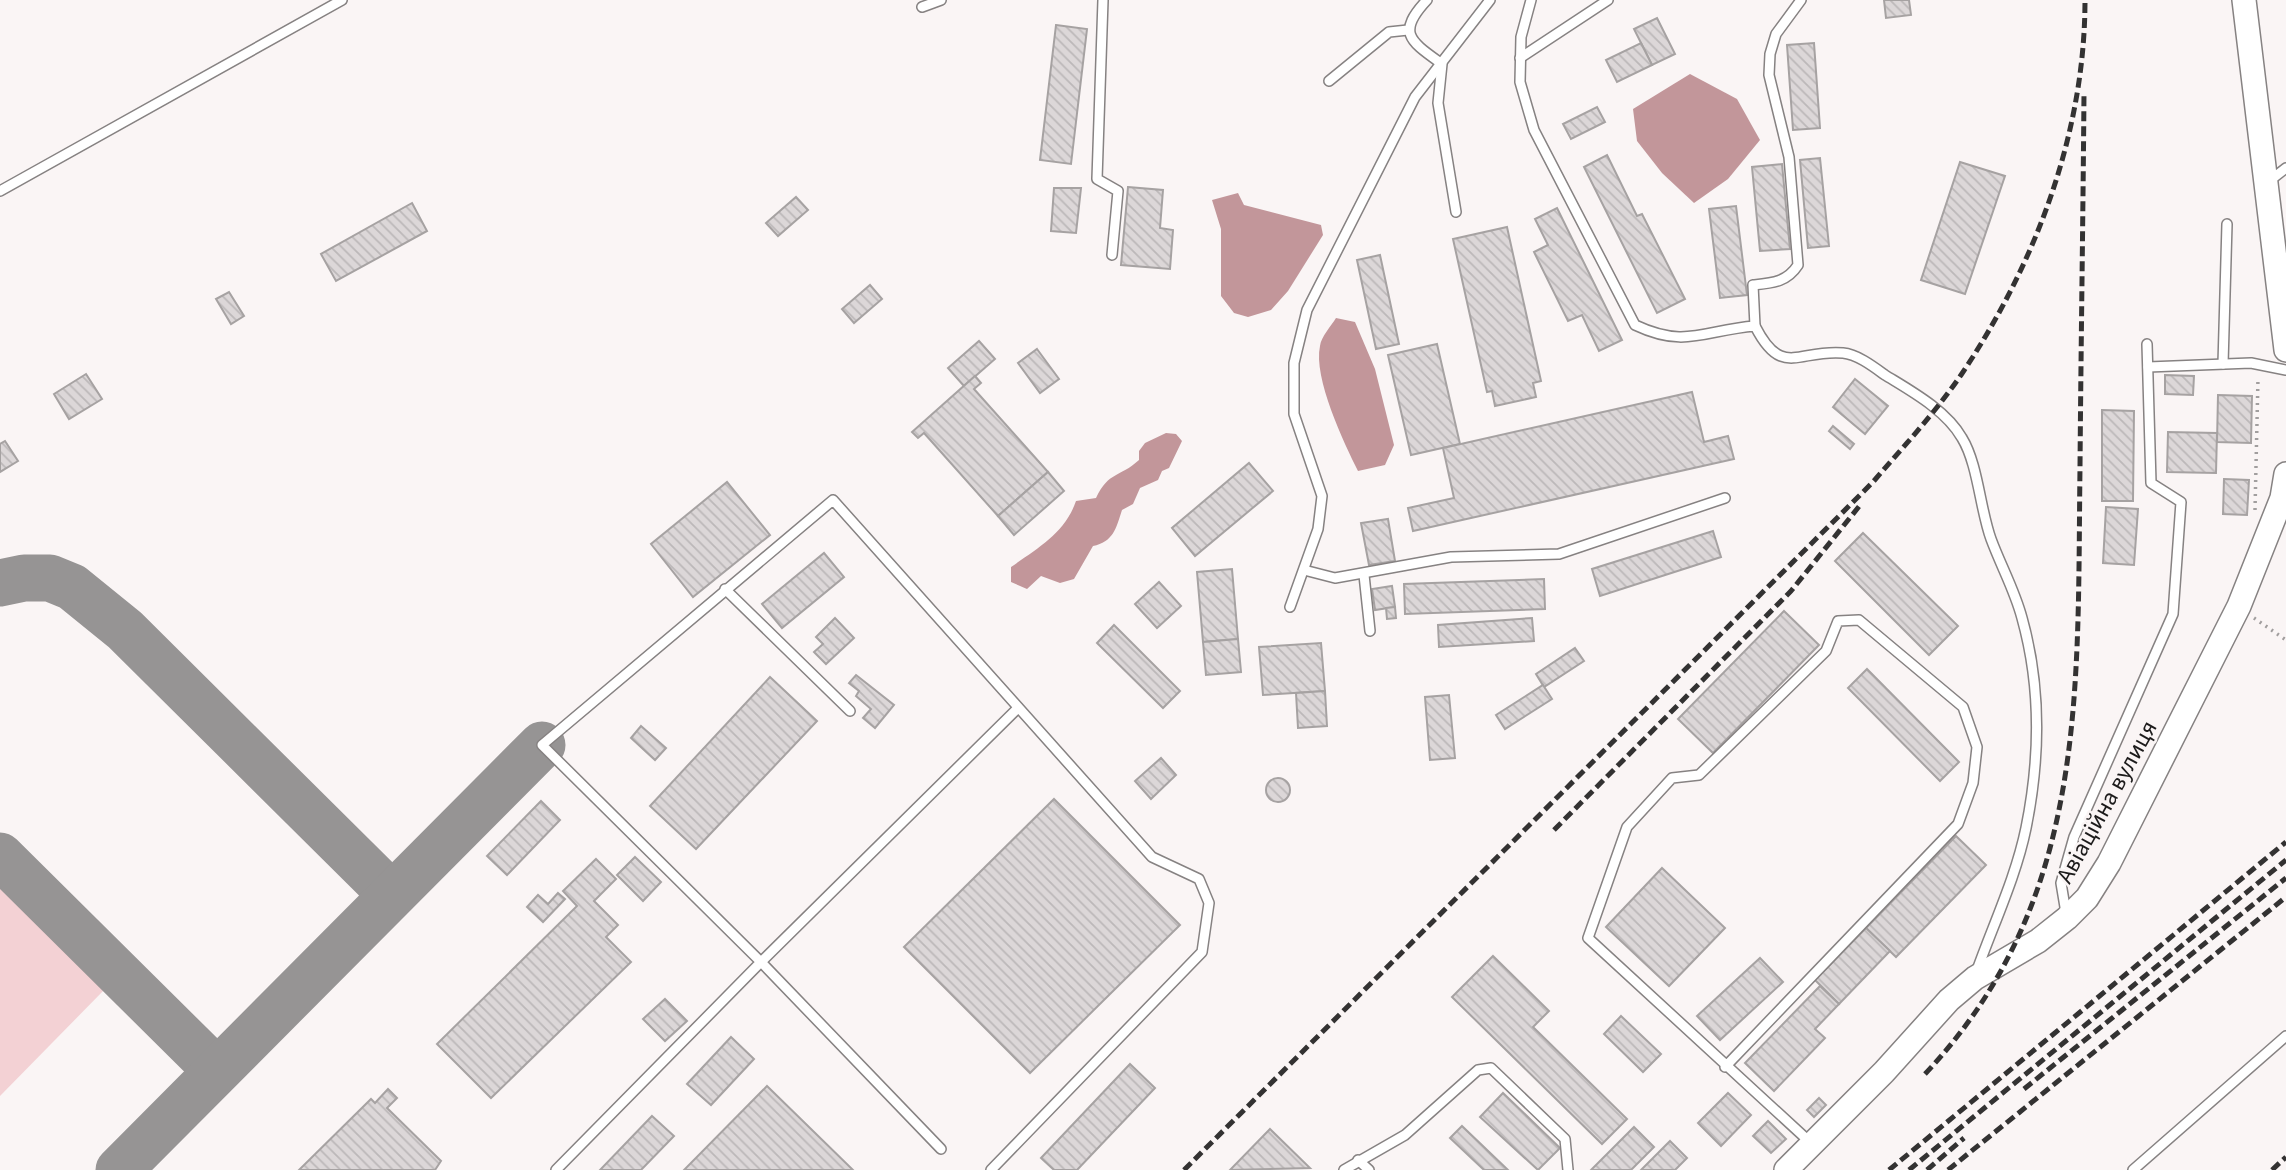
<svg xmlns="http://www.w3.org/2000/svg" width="2286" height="1170" font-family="'Source Sans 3',sans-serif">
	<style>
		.grass { fill: #f3d1d4 }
		.water { fill: #c2969a }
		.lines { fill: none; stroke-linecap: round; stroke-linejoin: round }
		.taxiway { stroke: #969494; stroke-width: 47 }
		.building { fill: url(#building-back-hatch); stroke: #a6a2a2; stroke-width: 2 }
		.service-casing { stroke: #868282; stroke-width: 12 }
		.tertiary-casing { stroke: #868282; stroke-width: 26 }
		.path { stroke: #a19e9e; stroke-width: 3.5; stroke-dasharray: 2 5; stroke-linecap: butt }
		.service { stroke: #fff; stroke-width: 9 }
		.tertiary { stroke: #fff; stroke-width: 23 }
		.rail { stroke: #333232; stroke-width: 5; stroke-dasharray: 10 5; stroke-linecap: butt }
		.labels { text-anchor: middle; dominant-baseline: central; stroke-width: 5; stroke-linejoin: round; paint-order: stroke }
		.street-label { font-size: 24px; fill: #1c1b1b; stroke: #faf5f5 }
	</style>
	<defs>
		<pattern id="building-back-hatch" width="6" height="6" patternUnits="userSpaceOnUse" patternTransform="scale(1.75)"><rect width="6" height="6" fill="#dcd7d8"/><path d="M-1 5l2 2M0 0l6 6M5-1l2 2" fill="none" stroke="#bcb8b9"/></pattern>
	</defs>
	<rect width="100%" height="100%" fill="#faf5f5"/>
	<polygon class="grass" points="0,870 105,976 105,989 0,1096"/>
	<g class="water">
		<polygon points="1690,74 1737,99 1760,140 1728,179 1694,203 1662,173 1637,141 1633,109"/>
		<polygon points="1238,193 1244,205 1321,225 1323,235 1288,291 1271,310 1248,317 1234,313 1221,296 1221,229 1212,200"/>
		<path d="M1336 318 1355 322 1375 369 1394 445 1385 465 1358 471C1344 443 1313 378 1320 346 1321 337 1331 326 1336 318Z"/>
		<path d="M1166 433 1176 434 1182 441 1169 468 1162 471 1158 480 1140 488 1133 504 1122 510C1116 529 1113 542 1093 546L1074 579 1060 583 1041 576 1027 589 1011 582V567C1038 548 1065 533 1076 501L1096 498C1109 471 1119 478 1139 460V451L1145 443Z"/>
	</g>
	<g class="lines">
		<g class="taxiway">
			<polyline points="0,583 24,578 50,578 72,587 125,630 392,895"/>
			<polyline points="0,856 217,1071"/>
			<polyline points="119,1170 542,745"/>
		</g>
	</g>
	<g class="building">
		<polygon points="1884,0 1909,0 1911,15 1886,18"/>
		<polygon points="1657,18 1675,54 1652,65 1634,29"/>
		<polygon points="1056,25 1087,29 1071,164 1040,160"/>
		<polygon points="1641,43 1652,65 1617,82 1606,60"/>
		<polygon points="1814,43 1820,128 1793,130 1787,45"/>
		<polygon points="1597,107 1605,122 1571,139 1563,124"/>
		<polygon points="1607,155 1637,216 1642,214 1685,299 1657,313 1584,167"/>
		<polygon points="1820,158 1829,246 1808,248 1800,160"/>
		<polygon points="1960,162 2005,176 1965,294 1921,280"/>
		<polygon points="1782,164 1790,249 1760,251 1752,167"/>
		<polygon points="1128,187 1163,190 1160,228 1173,230 1170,269 1121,265"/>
		<polygon points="1054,188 1081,188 1076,233 1051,231"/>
		<polygon points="796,197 808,210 778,236 766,223"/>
		<polygon points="412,203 427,231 336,281 321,254"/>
		<polygon points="1736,206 1747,295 1720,298 1709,209"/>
		<polygon points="1557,208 1622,340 1599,351 1582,315 1568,321 1534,252 1548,245 1535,219"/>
		<polygon points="1507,227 1541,381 1533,383 1536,397 1495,406 1492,391 1487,392 1453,239"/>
		<polygon points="1380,255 1399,344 1376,349 1357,260"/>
		<polygon points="870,285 882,299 854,323 842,309"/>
		<polygon points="229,292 244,316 231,324 216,299"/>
		<polygon points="979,341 995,359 964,386 948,368"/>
		<polygon points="1437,344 1460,444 1411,455 1388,355"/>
		<polygon points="1037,349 1059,379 1040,393 1018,363"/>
		<polygon points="86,374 102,399 69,419 54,394"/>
		<polygon points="2165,375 2194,376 2193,395 2165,394"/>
		<polygon points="975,376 981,383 974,389 1048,472 998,516 924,433 918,438 912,432"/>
		<polygon points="1855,379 1888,406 1865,434 1833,407"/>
		<polygon points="1692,392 1704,442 1728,436 1734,459 1413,531 1408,508 1454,498 1443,448"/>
		<polygon points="2218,395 2252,396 2251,443 2217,442"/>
		<polygon points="2102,410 2134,411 2133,501 2102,501"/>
		<polygon points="1833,426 1854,444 1850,449 1829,431"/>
		<polygon points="2168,432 2217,433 2216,473 2167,472"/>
		<polygon points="5,441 18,461 0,472 0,444"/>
		<polygon points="1249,463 1273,491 1195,556 1172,528"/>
		<polygon points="1048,472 1064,491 1014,535 998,516"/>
		<polygon points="2224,479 2249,480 2247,515 2223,514"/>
		<polygon points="727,482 770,535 693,597 651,544"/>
		<polygon points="2106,507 2138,509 2134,565 2103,563"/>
		<polygon points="1388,519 1395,561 1369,565 1361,523"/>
		<polygon points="1713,531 1721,557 1600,596 1592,569"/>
		<polygon points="1863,533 1958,626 1929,655 1835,561"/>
		<polygon points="824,553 844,577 782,628 762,604"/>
		<polygon points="1232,569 1238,639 1203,642 1197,572"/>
		<polygon points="1544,579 1545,609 1405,614 1404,584"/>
		<polygon points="1159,582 1181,606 1157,628 1135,604"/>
		<polygon points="1392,586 1395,607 1375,610 1372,589"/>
		<polygon points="1395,607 1396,618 1387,619 1386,608"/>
		<polygon points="1784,611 1819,645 1713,753 1678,719"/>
		<polygon points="835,618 854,638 826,664 814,652 823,644 816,637"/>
		<polygon points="1532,618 1534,641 1439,647 1438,625"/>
		<polygon points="1114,625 1180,691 1163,708 1097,643"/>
		<polygon points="1238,639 1241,672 1206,675 1203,642"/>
		<polygon points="1321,643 1325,691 1263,695 1259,647"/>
		<polygon points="1575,648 1584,661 1544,687 1536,674"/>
		<polygon points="1867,669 1959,762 1940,781 1848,688"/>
		<polygon points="856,675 894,705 875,728 863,718 871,709 856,696 859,691 849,683"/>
		<polygon points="770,677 817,721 696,849 650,806"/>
		<polygon points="1543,685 1552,699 1505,729 1496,715"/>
		<polygon points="1325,691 1327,726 1298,728 1296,693"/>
		<polygon points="1449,695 1455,758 1430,760 1425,697"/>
		<polygon points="641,726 666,748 655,760 631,738"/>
		<polygon points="1161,758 1176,775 1151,799 1135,781"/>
		<circle cx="1278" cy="790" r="12"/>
		<polygon points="1054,799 1180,925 1030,1073 904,947"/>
		<polygon points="541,801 560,820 507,875 487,856"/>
		<polygon points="1956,836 1986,865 1896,957 1866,928"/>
		<polygon points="635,857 661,882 643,901 617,875"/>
		<polygon points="596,859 616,879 594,901 618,925 606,937 631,962 491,1098 437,1044 577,906 563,891"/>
		<polygon points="1662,868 1725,928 1669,986 1606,927"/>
		<polygon points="558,893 565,899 543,922 527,907 538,895 548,904"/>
		<polygon points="1866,928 1890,951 1839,1004 1815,980"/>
		<polygon points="1493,956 1549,1011 1533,1027 1627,1119 1602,1144 1452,997"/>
		<polygon points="1760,958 1783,982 1720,1040 1697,1016"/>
		<polygon points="1820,986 1839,1004 1815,1029 1825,1038 1774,1091 1745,1063"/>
		<polygon points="665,999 687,1021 665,1041 643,1019"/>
		<polygon points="1621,1016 1661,1054 1643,1072 1604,1034"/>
		<polygon points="731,1037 754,1059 711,1105 687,1084"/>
		<polygon points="1130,1064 1155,1088 1077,1170 1054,1170 1041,1158"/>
		<polygon points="767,1086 853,1170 684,1170"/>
		<polygon points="388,1089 397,1098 387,1108 441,1161 435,1170 299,1170 371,1099 375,1103"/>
		<polygon points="1503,1093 1560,1148 1538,1170 1480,1117"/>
		<polygon points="1728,1093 1751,1115 1721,1146 1698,1123"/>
		<polygon points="1819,1098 1826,1105 1814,1117 1807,1110"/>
		<polygon points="652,1116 674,1136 641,1170 600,1170"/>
		<polygon points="1768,1121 1786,1139 1771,1153 1753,1136"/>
		<polygon points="1462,1126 1508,1170 1484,1170 1450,1138"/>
		<polygon points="1634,1127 1654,1147 1631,1170 1591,1170"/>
		<polygon points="1270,1129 1310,1168 1230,1170"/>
		<polygon points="1670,1141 1687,1158 1675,1170 1641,1170"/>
	</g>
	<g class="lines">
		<g class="service-casing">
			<g id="service">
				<polyline points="1103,0 1097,179 1118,191 1112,255"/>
				<path d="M1427 0C1396 33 1410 41 1442 64L1438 103 1456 212"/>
				<path d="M1531 0 1521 37 1520 82 1534 130 1635 325C1686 349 1704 330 1755 326 1782 379 1798 349 1843 353 1857 354 1874 367 1885 375 1911 391 1946 410 1962 438 1978 464 1980 509 1991 539 2001 566 2015 591 2022 618 2041 686 2040 759 2026 828 2016 877 1993 925 1976 973"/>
				<polyline points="922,7 941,0"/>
				<polyline points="1520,58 1608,0"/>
				<polyline points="1329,81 1389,32 1408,30"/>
				<polyline points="2268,182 2286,168"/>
				<polyline points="0,191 342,0"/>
				<path d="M1755 326 1753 285C1773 283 1787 282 1798 265L1789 157 1769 75 1770 54 1776 34 1801 0"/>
				<polyline points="2223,364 2227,224"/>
				<polyline points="2148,367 2251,363 2286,370"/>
				<polyline points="1304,570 1335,578 1451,557 1559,554 1725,498"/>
				<polyline points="1364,575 1370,631"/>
				<polyline points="725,589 850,711"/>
				<polyline points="1290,607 1318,529 1322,496 1294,414 1294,363 1307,310 1415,97 1490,0"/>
				<polyline points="2066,913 2061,883 2074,837 2173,614 2181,502 2151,483 2147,344"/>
				<polyline points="1725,1067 1958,824 1973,783 1977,747 1963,707 1859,620 1838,621 1826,651 1699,775 1672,778 1627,827 1588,938 1812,1144"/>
				<polyline points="941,1149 761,962 1018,708"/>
				<polyline points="1358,1160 1369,1170"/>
				<polyline points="556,1170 761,962 542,745 833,500 1152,857 1199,879 1209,903 1202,952 991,1170"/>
				<polyline points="1344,1170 1405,1135 1478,1070 1491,1068 1565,1139 1568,1170"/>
				<polyline points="2133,1170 2286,1036"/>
			</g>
		</g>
		<g class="tertiary-casing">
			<g id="tertiary">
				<polyline points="2244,0 2286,350"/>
				<polyline points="1786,1170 1884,1072 1949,1000 1975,978 2038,941 2067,918 2087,898 2109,863 2239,606 2282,498 2286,474"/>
			</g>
		</g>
		<g class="path">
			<polyline points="2255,510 2258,378"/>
			<polyline points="2254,618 2286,640"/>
		</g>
		<use href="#service" class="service"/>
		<use href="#tertiary" class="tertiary"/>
		<g class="rail">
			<polyline points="1554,830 1791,591 1861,504"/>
			<path d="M1925 1074C2089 900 2077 691 2080 468 2081 343 2083 218 2084 93"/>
			<polyline points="2024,1089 2286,878"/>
			<path d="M1184 1170 1873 482C1903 447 1935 413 1961 375 2035 265 2085 134 2085 0"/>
			<polyline points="1889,1170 2286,842"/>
			<polyline points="1909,1170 2286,860"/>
			<polyline points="1927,1170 1964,1138"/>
			<polyline points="1948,1170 2286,897"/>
			<polyline points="2272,1170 2286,1157"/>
		</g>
	</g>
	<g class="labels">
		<g class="street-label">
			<text transform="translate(2107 802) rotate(-61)">Авіаційна вулиця</text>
		</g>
	</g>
</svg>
